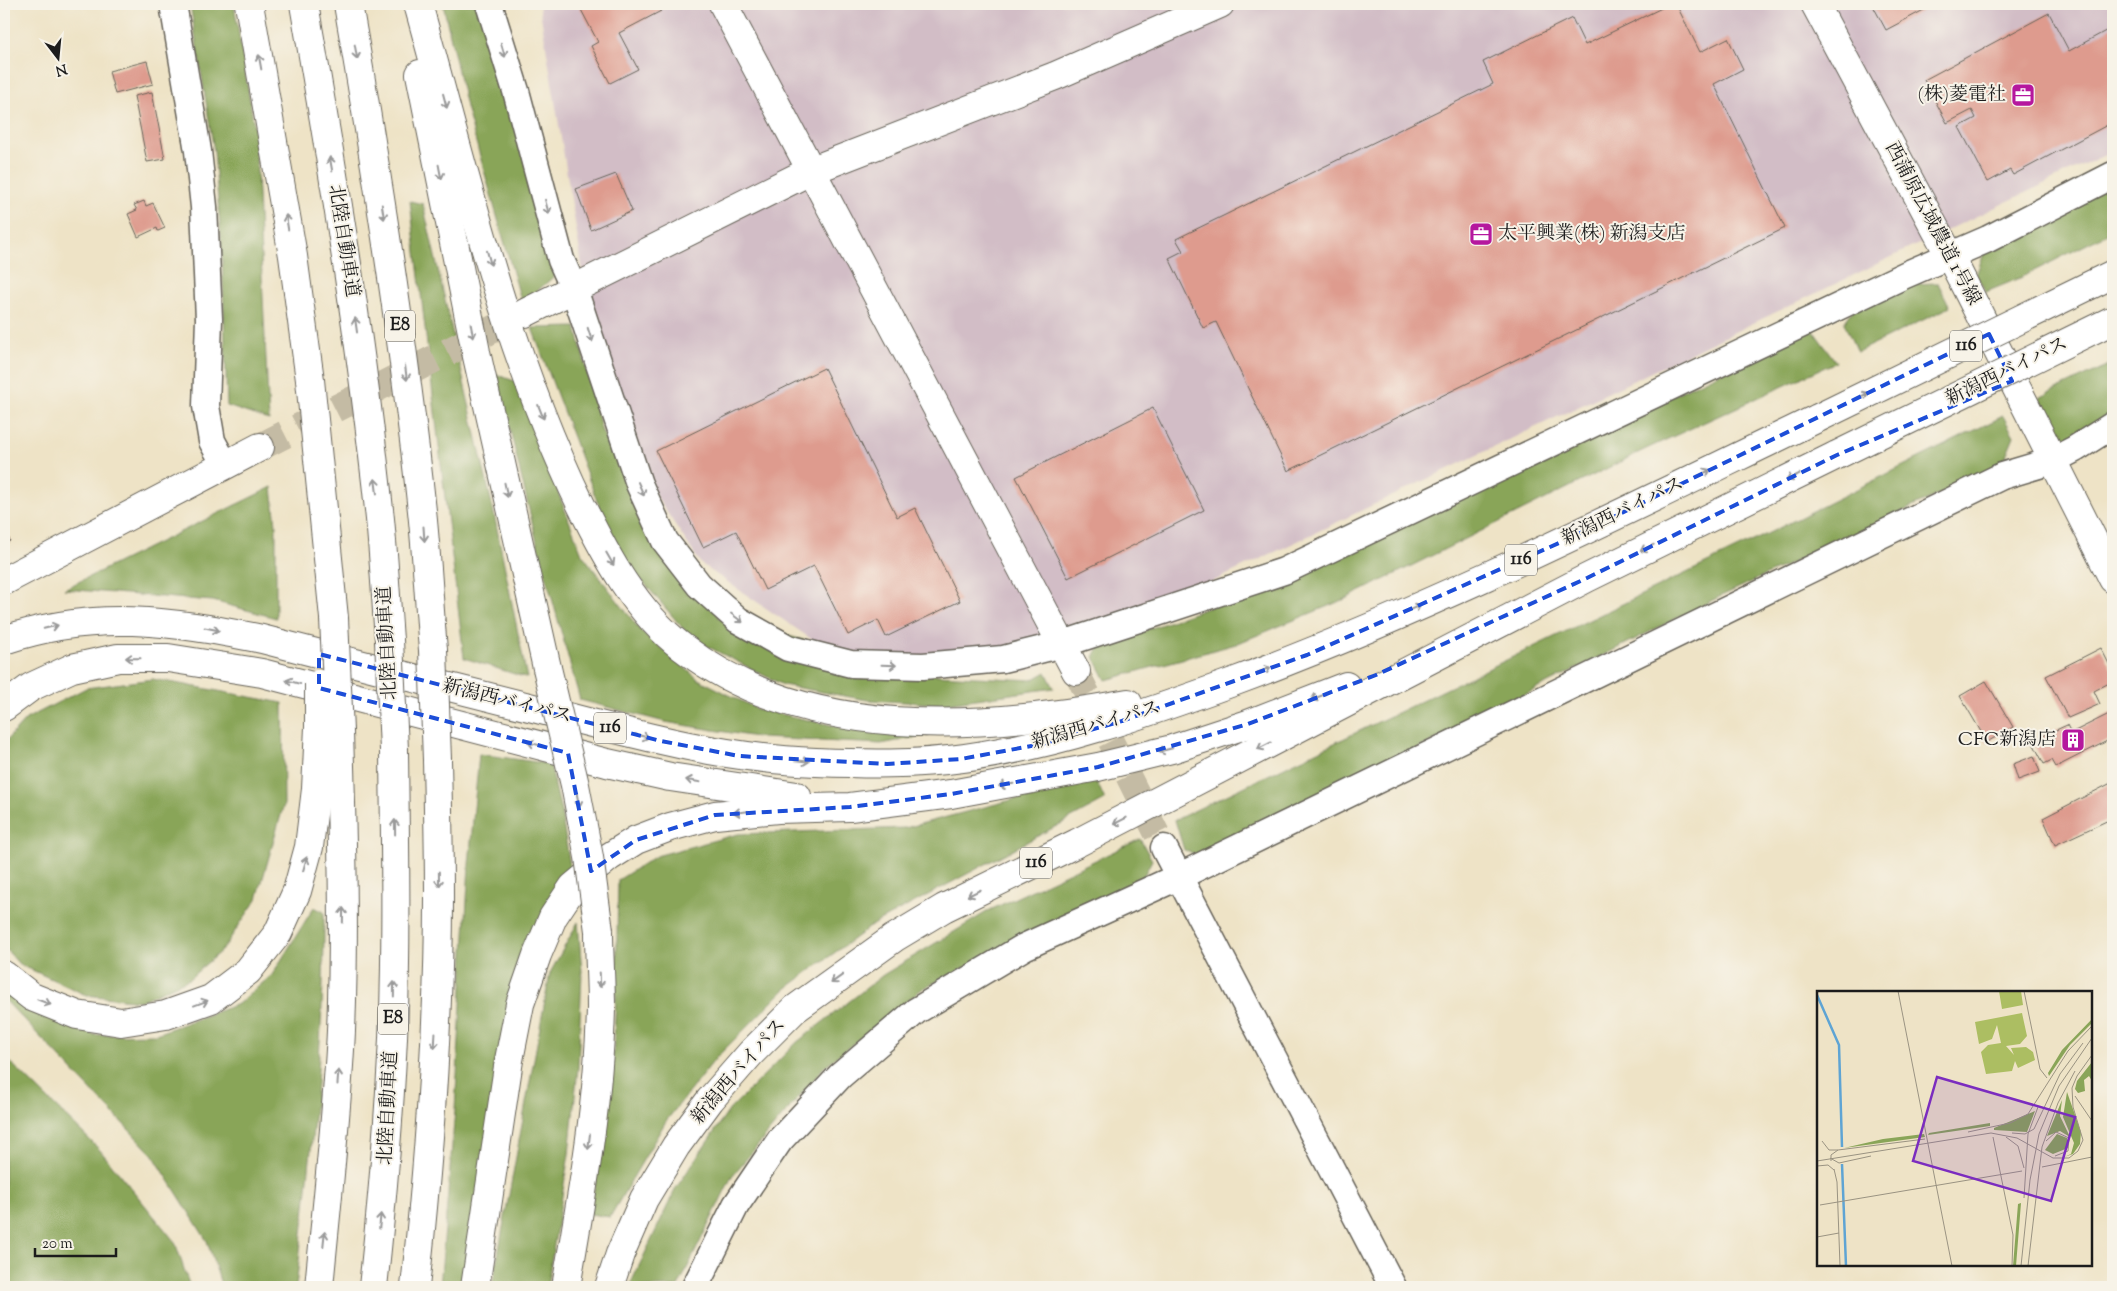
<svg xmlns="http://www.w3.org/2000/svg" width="2117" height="1291" font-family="'Sorts Mill Goudy','Noto Serif JP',serif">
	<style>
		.industrial { fill: #d2bdc6 }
		.forest { fill: #89a558; stroke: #52603a }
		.building { fill: #de9b8e }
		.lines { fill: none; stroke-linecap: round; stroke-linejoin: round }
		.street-tunnel { stroke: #c4bba4; stroke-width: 26; stroke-dasharray: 26 13; stroke-linecap: butt }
		.secondary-tunnel { stroke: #c4bba4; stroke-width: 28; stroke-dasharray: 28 14; stroke-linecap: butt }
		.street-casing { stroke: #666258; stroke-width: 29 }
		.secondary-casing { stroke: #666258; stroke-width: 30 }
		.highway-casing { stroke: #666258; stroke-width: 30 }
		.street { stroke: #fff; stroke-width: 26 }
		.secondary { stroke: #fff; stroke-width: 28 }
		.highway { stroke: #fff; stroke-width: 28 }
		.highway-bridge-casing { stroke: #666258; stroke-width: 30; stroke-linecap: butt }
		.highway-bridge { stroke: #fff; stroke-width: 28 }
		.oneway { stroke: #999 }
		.marked { fill: none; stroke: #1d4ed8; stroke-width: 4; stroke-dasharray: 10 6; stroke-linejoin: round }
		.labels { text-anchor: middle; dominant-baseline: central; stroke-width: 4; stroke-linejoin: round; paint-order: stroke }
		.shield { fill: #f7f3e8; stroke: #5e5c59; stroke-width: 1 }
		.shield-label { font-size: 18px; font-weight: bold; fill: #1c1c1c }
		.poi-label { font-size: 19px; fill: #1c1c1c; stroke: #f7f3e8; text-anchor: end }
		.street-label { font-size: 19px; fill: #1c1c1c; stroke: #f7f3e8 }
		.inset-river { fill: none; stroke: #5ea4d4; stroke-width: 2.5 }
		.inset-road { fill: none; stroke: #9a9382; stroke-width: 1 }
		.view { fill: #7b2cbf; fill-opacity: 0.15; stroke: #7b2cbf; stroke-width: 2.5 }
		.inset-edge { fill: none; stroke: #1c1c1c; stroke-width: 2.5 }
	</style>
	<rect width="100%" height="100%" fill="#f7f3e8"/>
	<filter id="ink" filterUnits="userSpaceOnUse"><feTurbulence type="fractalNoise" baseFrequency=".02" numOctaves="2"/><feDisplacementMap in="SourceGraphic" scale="10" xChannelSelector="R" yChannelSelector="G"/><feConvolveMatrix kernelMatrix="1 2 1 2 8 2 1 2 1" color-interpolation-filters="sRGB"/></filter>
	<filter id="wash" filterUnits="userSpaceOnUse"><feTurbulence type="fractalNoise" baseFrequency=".0096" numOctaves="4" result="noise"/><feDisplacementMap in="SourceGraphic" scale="20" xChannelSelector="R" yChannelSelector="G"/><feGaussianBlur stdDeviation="1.12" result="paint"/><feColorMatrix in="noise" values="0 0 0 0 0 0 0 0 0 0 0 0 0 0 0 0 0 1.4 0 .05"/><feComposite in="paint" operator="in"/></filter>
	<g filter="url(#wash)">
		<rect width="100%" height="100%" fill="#eee3c6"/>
		<polygon class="industrial" points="539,4 2113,4 2113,151 1026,671 835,655 701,564 608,423"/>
		<g class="forest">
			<polygon points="190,4 234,4 255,132 269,420 227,406 222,251 214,151"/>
			<polygon points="443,4 486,4 558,273 522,304 466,107"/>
			<polygon points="2113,183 2113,231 2020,278 1986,292 1976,275 1984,253"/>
			<polygon points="410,201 423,204 493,509 527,678 464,658"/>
			<polygon points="1938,283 1950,307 1857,352 1844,323 1853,310 1906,284"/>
			<polygon points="576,327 602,432 719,618 938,675 1032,680 1046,672 1054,688 941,704 867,700 783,685 691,638 627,563 597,501 532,328"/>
			<polygon points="1812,329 1836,362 1646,449 1343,600 1236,644 1106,680 1094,657 1099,647 1279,582"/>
			<polygon points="2113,363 2113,414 2077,436 2060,436 2052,430 2039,398"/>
			<polygon points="497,375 515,381 582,554 640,630 698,679 757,709 845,728 929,735 881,744 762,738 665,722 580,700 539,551"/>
			<polygon points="2003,416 2014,436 2002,465 1717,598 1371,772 1196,854 1184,850 1175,820 1759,538"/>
			<polygon points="272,487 276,525 276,618 213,601 64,589"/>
			<polygon points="153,679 283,703 284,804 257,899 223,949 189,979 140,1001 86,995 19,964 4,947 4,743 26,719 86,688"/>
			<polygon points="479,754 550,764 561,811 571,872 532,930 516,981 465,1287 440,1287 455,1110 469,864"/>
			<polygon points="1095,778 1105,800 874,924 785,989 716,1058 666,1121 610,1217 590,1214 612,1082 616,996 618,880 656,856 738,834 905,828"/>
			<polygon points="1140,839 1152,860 1142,879 922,989 825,1066 732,1176 678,1287 629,1287 676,1188 730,1109 796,1043 883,975 990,910"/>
			<path d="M314 907 324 912C325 1038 310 1163 296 1287H222L207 1241 153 1155 4 999V992L95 1035 156 1034 238 1004 272 975Z"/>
			<polygon points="578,922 582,972 578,1068 569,1154 547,1287 492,1287 550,973"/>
			<polygon points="4,1056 99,1149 175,1242 190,1287 9,1287 4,1282"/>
		</g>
		<g id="blocks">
			<g class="building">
				<polygon points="578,4 657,4 661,11 619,33 638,69 610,83 591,46 598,42"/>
				<polygon points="1670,4 1676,4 1700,52 1728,38 1743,69 1714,84 1785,228 1288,471 1216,322 1203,328 1169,258 1183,251 1176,239 1493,84 1483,62 1572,18 1585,45"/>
				<polygon points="1872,4 1935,4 1886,30"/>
				<polygon points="2049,13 2069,51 2113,27 2113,122 2013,175 2010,170 1988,182 1959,127 1976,118 1972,110 1947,123 1924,80"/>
				<polygon points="147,61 153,84 115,94 109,71"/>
				<polygon points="152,92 165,159 147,162 134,96"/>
				<polygon points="616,174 632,211 591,230 576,189"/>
				<polygon points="144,201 146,206 153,203 165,228 158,231 157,228 138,237 128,214 137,210 134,205"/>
				<polygon points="824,368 897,517 915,508 960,601 886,637 878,620 848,635 814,566 765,590 736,531 703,547 656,451"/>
				<polygon points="1153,408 1204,510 1068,578 1016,477"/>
				<polygon points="4,528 10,541 4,544"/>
				<polygon points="2101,648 2113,672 2113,681 2094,691 2100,704 2068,718 2046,676"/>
				<polygon points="1986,681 2013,727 1987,742 1960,696"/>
				<polygon points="2113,712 2113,738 2056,767 2052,760 2044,764 2032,741 2067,725 2071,733"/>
				<polygon points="2034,756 2040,772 2018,780 2013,764"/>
				<polygon points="2113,782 2113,818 2055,845 2043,818"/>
			</g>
		</g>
	</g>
	<g filter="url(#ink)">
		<use href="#blocks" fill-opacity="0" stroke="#666258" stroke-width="1"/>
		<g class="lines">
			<polyline class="street-tunnel" points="1076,671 1164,848"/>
			<polyline class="secondary-tunnel" points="260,447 525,313"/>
			<g class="street-casing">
				<g id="street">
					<polyline points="173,4 198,151 204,207 209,319 206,406 212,441 225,465"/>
					<polyline points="489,4 516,91 561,260 574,289 639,484 665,541 699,585 738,620 788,648 851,664 923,666 1003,659 1063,644 1284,571 1905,275 1988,239 2113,175"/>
					<polyline points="1164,848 1393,1287"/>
					<polyline points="695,1287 736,1205 780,1140 840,1076 916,1011 1024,947 1178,877 2002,476 2052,461 2075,449 2113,425"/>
				</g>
			</g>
			<g class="secondary-casing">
				<g id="secondary">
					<polyline points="723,4 1076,671"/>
					<polyline points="1815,4 1950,256 2113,579"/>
					<polyline points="525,313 810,171 1055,76 1220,4"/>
					<polyline points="4,581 260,447"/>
				</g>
			</g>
			<g class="highway-casing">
				<g id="highway">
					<polyline points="249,4 293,256 310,380 334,618"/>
					<path d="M304 4C334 175 362 346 380 519 384 559 386 599 389 640"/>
					<path d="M348 4C377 172 404 341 422 511 427 557 429 604 433 650"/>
					<path d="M418 4C465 173 504 346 581 505 606 556 636 612 682 647 807 743 982 730 1128 703"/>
					<polyline points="420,74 476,352 547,668"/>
					<path d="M4 640C95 609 170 621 262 639 358 664 453 688 549 712 637 735 725 759 816 762 865 764 915 765 964 758 1056 745 1145 714 1233 682 1433 608 1625 511 1818 418"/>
					<polyline points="4,707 31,687 72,668 118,658 168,658 262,673 607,763 670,777 797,796"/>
					<polyline points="4,975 32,997 77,1015 121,1022 166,1015 211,999 248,971 278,933 297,891 309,847 316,789 319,727"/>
					<path d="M319 1287C327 1202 337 1116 341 1031 345 931 342 831 339 732"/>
					<path d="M373 1287C382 1204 389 1121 393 1038 397 942 395 846 394 750"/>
					<path d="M415 1287C429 1158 439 1027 439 897 439 851 438 806 437 760"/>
					<polyline points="475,1287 509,1060 520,1004 537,955 553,917 573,887 609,857 636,840 670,827 715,815 778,809 850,807 951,794 1098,767 1172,749 1248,724 1346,686"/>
					<path d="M566 1287C582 1195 599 1101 601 1008 601 982 599 957 599 931"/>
					<polyline points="609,1287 620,1254 644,1199 676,1146 710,1100 751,1053 795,1009 894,938 944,908 1077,843 1587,578 1837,455"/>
				</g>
			</g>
			<use href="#street" class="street"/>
			<use href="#secondary" class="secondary"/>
			<use href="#highway" class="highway"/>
			<g class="highway-bridge-casing">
				<g id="highway-bridge">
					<polyline points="1818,418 2113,274"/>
					<polyline points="1837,455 2113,320"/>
					<polyline points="334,618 339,732"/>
					<polyline points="389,640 394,750"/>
					<polyline points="433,650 437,760"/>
					<polyline points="547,668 575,785 589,857 599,931"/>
					<polyline points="319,684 319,727"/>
				</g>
			</g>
			<use href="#highway-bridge" class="highway-bridge"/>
		</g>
		<defs><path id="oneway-shaft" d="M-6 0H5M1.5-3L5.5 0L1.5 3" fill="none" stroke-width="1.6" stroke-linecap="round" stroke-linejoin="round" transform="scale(1.25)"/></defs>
		<g class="oneway">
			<use href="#oneway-shaft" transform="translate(503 50) rotate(73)"/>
			<use href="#oneway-shaft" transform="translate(356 52) rotate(80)"/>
			<use href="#oneway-shaft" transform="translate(260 62) rotate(-100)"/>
			<use href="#oneway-shaft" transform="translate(445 101) rotate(75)"/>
			<use href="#oneway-shaft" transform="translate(331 164) rotate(-100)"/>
			<use href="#oneway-shaft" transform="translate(440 172) rotate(79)"/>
			<use href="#oneway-shaft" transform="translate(547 207) rotate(75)"/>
			<use href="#oneway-shaft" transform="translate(383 212) rotate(81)"/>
			<use href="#oneway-shaft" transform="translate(287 222) rotate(-99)"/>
			<use href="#oneway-shaft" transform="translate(489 258) rotate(75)"/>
			<use href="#oneway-shaft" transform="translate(356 325) rotate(-98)"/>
			<use href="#oneway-shaft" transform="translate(472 331) rotate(79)"/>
			<use href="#oneway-shaft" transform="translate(590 335) rotate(72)"/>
			<use href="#oneway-shaft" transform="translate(406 373) rotate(83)"/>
			<use href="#oneway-shaft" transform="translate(1862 396) rotate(-26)"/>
			<use href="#oneway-shaft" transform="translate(541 412) rotate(68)"/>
			<use href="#oneway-shaft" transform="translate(1704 473) rotate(-26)"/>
			<use href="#oneway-shaft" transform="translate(1793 477) rotate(154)"/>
			<use href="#oneway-shaft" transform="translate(376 486) rotate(-97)"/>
			<use href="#oneway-shaft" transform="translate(641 489) rotate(66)"/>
			<use href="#oneway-shaft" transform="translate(506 490) rotate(78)"/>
			<use href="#oneway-shaft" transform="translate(424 534) rotate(86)"/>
			<use href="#oneway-shaft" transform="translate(1647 548) rotate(154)"/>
			<use href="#oneway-shaft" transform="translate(610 559) rotate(60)"/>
			<use href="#oneway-shaft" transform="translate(1414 608) rotate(-24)"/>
			<use href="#oneway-shaft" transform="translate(737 618) rotate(37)"/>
			<use href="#oneway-shaft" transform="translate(51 627) rotate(-13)"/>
			<use href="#oneway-shaft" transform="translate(212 629) rotate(11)"/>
			<use href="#oneway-shaft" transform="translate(133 658) rotate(-179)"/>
			<use href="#oneway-shaft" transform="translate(889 665) rotate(2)"/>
			<use href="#oneway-shaft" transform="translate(1264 670) rotate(-20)"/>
			<use href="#oneway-shaft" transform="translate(293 682) rotate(-165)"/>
			<use href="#oneway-shaft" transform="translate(1318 697) rotate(159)"/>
			<use href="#oneway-shaft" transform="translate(642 736) rotate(14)"/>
			<use href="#oneway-shaft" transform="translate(535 744) rotate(-165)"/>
			<use href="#oneway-shaft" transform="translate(1264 746) rotate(153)"/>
			<use href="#oneway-shaft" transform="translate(1165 750) rotate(166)"/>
			<use href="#oneway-shaft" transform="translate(802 761) rotate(5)"/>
			<use href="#oneway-shaft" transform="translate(693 781) rotate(-171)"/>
			<use href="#oneway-shaft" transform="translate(1006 785) rotate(171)"/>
			<use href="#oneway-shaft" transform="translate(578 800) rotate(79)"/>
			<use href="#oneway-shaft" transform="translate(741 812) rotate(174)"/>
			<use href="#oneway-shaft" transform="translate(1120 821) rotate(153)"/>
			<use href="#oneway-shaft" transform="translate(395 827) rotate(-91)"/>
			<use href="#oneway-shaft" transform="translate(305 864) rotate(-74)"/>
			<use href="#oneway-shaft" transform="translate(439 879) rotate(89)"/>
			<use href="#oneway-shaft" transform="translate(974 893) rotate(154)"/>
			<use href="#oneway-shaft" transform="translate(343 915) rotate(-89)"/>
			<use href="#oneway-shaft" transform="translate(837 979) rotate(144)"/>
			<use href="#oneway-shaft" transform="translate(600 980) rotate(88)"/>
			<use href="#oneway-shaft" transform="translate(394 989) rotate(-89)"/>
			<use href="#oneway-shaft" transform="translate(44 1002) rotate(21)"/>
			<use href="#oneway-shaft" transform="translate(201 1003) rotate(-20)"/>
			<use href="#oneway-shaft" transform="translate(435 1041) rotate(93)"/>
			<use href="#oneway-shaft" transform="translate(338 1077) rotate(-86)"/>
			<use href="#oneway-shaft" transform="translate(589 1142) rotate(97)"/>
			<use href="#oneway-shaft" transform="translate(380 1221) rotate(-84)"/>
			<use href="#oneway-shaft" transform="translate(324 1239) rotate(-84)"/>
		</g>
	</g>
	<path class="marked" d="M1989 334 2012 381 1837 455 1587 578 1376 675 1248 724 1098 767 951 794 850 807 715 815 636 840 591 871 568 753 319 688V654L661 741 739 756 887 764 961 759 1042 744 1122 721 1307 655 1568 539Z"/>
	<defs>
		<g id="office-square" transform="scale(1.25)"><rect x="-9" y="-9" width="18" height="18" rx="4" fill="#b5179e" stroke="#f7f3e8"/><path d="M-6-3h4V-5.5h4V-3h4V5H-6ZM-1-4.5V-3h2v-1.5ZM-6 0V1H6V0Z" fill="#fff"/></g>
		<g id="building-square" transform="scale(1.25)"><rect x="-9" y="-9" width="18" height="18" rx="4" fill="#b5179e" stroke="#f7f3e8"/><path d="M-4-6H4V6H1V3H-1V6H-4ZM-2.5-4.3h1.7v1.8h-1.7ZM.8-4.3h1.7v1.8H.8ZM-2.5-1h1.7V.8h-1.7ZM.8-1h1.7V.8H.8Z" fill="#fff"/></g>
	</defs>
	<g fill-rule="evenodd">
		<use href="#office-square" x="2023" y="95"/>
		<use href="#office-square" x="1481" y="234"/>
		<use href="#building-square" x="2073" y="740"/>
	</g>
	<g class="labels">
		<g class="shield">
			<rect x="385" y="310.5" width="30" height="31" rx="4"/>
			<rect x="1950" y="330.5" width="32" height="31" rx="4"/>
			<rect x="1505" y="544.5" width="32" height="31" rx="4"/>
			<rect x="594" y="712.5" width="32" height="31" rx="4"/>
			<rect x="1020" y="847.5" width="32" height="31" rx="4"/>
			<rect x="378" y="1003.5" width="30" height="31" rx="4"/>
		</g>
		<g class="shield-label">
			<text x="400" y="326">E8</text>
			<text x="1966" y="346">116</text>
			<text x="1521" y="560">116</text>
			<text x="610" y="728">116</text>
			<text x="1036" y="863">116</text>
			<text x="393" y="1019">E8</text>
		</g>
		<g class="poi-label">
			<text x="2006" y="95">(株)菱電社</text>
			<text x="1498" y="234" text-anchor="start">太平興業(株) 新潟支店</text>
			<text x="2056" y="740">CFC新潟店</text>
		</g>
		<g class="street-label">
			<text transform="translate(1932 224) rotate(62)">西蒲原広域農道 1号線</text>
			<text transform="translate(343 241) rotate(81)">北陸自動車道</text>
			<text transform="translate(2007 372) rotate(-26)">新潟西バイパス</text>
			<text transform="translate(1623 512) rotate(-26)">新潟西バイパス</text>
			<text transform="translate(388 643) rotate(-93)">北陸自動車道</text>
			<text transform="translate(507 702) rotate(14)">新潟西バイパス</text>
			<text transform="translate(1096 726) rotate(-16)">新潟西バイパス</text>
			<text transform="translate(739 1072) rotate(-49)">新潟西バイパス</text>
			<text transform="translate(389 1108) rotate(-87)">北陸自動車道</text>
		</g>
	</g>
	<g transform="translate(1817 991)">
		<rect width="275" height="275" fill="#eee3c6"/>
		<path d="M182 0H204L206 14 185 18ZM205 22 210 45 203 53 189 55 197 64 194 57 209 56 216 61 218 69 201 77 198 70 195 80 169 83 164 61 171 54 184 52 180 34 175 48 162 53 158 31Z" fill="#acbe62"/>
		<path d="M275 28V32L253 54 232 85 231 82 245 59ZM275 71V90L272 85 267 89 268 100 261 102 258 98 260 90ZM250 101 264 141 263 153 256 163 247 166 254 163 257 152 246 126ZM245 109 243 125 253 146 243 140 230 145ZM218 120 210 141 177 139V137ZM173 132V135L111 144 112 142ZM107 143 108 146 27 157 66 148ZM240 143 250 147 251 157 236 163 228 159ZM204 212 199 275H196L201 213Z" fill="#89a558"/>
		<path class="inset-river" d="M0 4 22 54 25 156M25 173 29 275"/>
		<path class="inset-road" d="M81 0 135 275M207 0 223 78 230 87M258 105 275 130M151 141 193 132 211 123 251 60 275 35M195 142 208 143 217 138 243 83 266 52M176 146 196 244 195 275M189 146 201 155 207 177M5 150 12 159H21M229 150 239 141 252 147 251 160 238 165M13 167 22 172 54 165M0 170 174 142 200 147 236 167H252L261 160 266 149 256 116 255 97 260 85 275 64M14 170V164L21 159 108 148M0 175 11 174 17 179M225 176 275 166M17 178 20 191 23 275M207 207 211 143 221 116M3 214 205 180M0 246 22 242M204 275 213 189 222 143 242 95 275 47M211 275 225 156 241 112 258 80"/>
		<path class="view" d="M120 86 258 126 234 210 96 170Z"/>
		<rect width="275" height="275" class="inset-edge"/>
	</g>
	<rect width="2117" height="1291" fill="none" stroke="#f7f3e8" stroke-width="20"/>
	<g transform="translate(58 58) rotate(164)" stroke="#f7f3e8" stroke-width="4" paint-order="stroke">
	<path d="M0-4L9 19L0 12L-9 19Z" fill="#1c1c1c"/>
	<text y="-8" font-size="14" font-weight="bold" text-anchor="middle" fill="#1c1c1c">N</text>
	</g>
	<path d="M35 1248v8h81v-8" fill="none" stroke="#1c1c1c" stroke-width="2.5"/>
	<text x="42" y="1248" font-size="15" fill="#1c1c1c" stroke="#f7f3e8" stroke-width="4" paint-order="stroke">20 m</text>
</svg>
